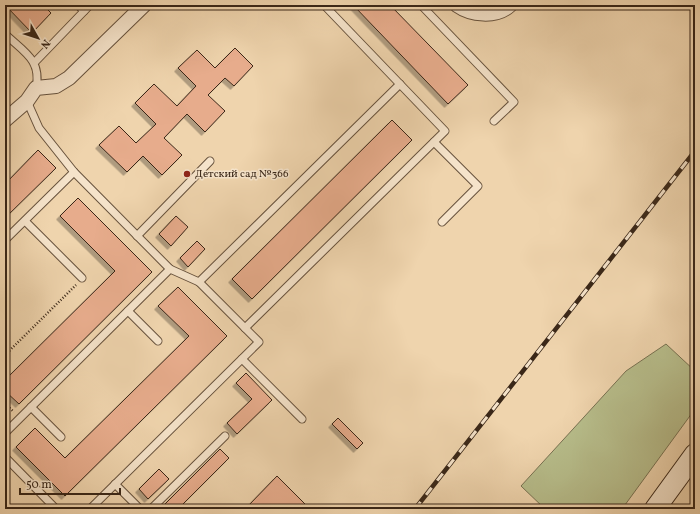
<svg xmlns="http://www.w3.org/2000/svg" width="700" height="514" font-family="Vollkorn,serif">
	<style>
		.green { fill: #b7bd8b; stroke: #787252 }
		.building { fill: #e7ac8c; stroke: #3a2718; filter: url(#shadow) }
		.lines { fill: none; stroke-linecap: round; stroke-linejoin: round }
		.lane-casing { stroke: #67523d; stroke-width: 9 }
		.street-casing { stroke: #67523d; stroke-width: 16 }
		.secondary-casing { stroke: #3a2718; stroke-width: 22 }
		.path { stroke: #3a2718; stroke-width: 2.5; stroke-dasharray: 1 2; stroke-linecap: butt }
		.lane { stroke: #f5e3ca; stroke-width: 7 }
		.street { stroke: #f5e3ca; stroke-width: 14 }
		.secondary { stroke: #f5e3ca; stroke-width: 20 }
		.rail-casing { stroke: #3a2718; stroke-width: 4.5 }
		.rail { stroke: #f5e3ca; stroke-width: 3; stroke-dasharray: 9; stroke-linecap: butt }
		.poi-dot { fill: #8f2418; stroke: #f5e3ca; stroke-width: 1.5 }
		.labels { text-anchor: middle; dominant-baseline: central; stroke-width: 3; stroke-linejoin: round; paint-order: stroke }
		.poi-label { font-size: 11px; fill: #3a2718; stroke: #f5e3ca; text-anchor: start }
	</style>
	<defs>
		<filter id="shadow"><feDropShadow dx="-3.5" dy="3.5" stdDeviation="0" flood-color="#0004"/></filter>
	</defs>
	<rect width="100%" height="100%" fill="#efd4ad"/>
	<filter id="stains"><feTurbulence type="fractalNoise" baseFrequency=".005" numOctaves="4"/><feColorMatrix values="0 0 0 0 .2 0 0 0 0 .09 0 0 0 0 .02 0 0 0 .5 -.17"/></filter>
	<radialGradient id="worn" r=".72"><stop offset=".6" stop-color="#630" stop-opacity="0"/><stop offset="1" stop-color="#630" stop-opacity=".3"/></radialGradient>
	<polygon class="green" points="666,344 695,371 695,409 622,509 545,509 521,486 626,371"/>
	<g class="building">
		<polygon points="5,5 43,5 51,13 32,33"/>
		<polygon points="353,5 390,5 468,85 448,104"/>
		<polygon points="235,48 253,66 234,86 225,78 208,95 225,111 205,132 187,114 164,138 182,155 162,175 143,156 127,172 99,145 119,126 136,143 156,124 135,103 154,84 177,106 196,86 178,68 197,50 215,68"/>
		<polygon points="392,120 412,140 252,299 232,279"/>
		<polygon points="38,150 56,168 5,218 5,184"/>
		<polygon points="78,198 152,272 19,404 5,391 5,380 115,271 60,216"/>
		<polygon points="176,216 188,227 171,246 159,234"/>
		<polygon points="197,241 205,249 188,267 180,258"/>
		<polygon points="178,287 227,336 65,496 16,447 35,428 65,458 189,336 158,306"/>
		<polygon points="246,373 272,400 237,434 227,423 252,399 236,383"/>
		<polygon points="338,418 363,443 357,449 332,424"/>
		<polygon points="220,449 229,458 178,509 160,509"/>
		<polygon points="159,469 169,479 148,499 139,489"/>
		<polygon points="277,476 310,509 254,509 249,505"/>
	</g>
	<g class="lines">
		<g class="lane-casing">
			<g id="lane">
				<polyline points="78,5 84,11"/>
				<polyline points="421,5 514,102 494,121"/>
				<path d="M5 34C24 52 42 60 36 88"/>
				<polyline points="35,62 90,5"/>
				<polyline points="27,101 39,128 74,172 170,269 199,282 259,342 90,509"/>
				<polyline points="434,142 478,186 442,222"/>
				<polyline points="25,221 82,278"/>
				<polyline points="137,236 210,161"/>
				<polyline points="5,240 74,172"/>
				<polyline points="199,282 400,84"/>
				<polyline points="128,311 158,341"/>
				<polyline points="245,328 445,131 324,5"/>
				<polyline points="242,359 302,419"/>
				<polyline points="31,407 61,437"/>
				<polyline points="5,433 170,269"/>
				<polyline points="5,457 56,509"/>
				<polyline points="115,484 140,509"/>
				<polyline points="151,509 225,436"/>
			</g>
		</g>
		<g class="street-casing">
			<g id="street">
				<path d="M457 5C471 15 496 18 510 5"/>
				<polyline points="5,120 27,101 36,88 56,86 69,78 144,5"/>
			</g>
		</g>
		<g class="secondary-casing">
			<polyline id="secondary" points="655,509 695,454"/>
		</g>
		<g class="path">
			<polyline points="5,355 76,285"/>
			<polyline points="5,404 14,412"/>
		</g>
		<use href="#lane" class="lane"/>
		<use href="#street" class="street"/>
		<use href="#secondary" class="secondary"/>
		<g class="rail-casing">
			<polyline id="rail" points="415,509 695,151"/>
		</g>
		<use href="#rail" class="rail"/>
	</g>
	<circle class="poi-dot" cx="187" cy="174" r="4"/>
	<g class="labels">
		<g class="poi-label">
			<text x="195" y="174">Детский сад №366</text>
		</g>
	</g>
	<rect width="700" height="514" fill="none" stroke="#efd4ad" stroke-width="20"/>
	<rect x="6" y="6" width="688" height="502" fill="none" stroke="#3a2718" stroke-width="2"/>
	<rect x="10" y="10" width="680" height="494" fill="none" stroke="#3a2718"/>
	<g transform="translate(38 38) rotate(129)" stroke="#f5e3ca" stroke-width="3" paint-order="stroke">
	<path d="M0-3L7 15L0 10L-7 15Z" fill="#3a2718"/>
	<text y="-6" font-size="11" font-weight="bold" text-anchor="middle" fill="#3a2718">N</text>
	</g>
	<path d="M20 488v6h100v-6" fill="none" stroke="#3a2718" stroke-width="2"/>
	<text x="26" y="488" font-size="12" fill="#3a2718" stroke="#f5e3ca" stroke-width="3" paint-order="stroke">50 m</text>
	<rect width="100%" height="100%" filter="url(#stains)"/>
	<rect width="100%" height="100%" fill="url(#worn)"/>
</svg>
